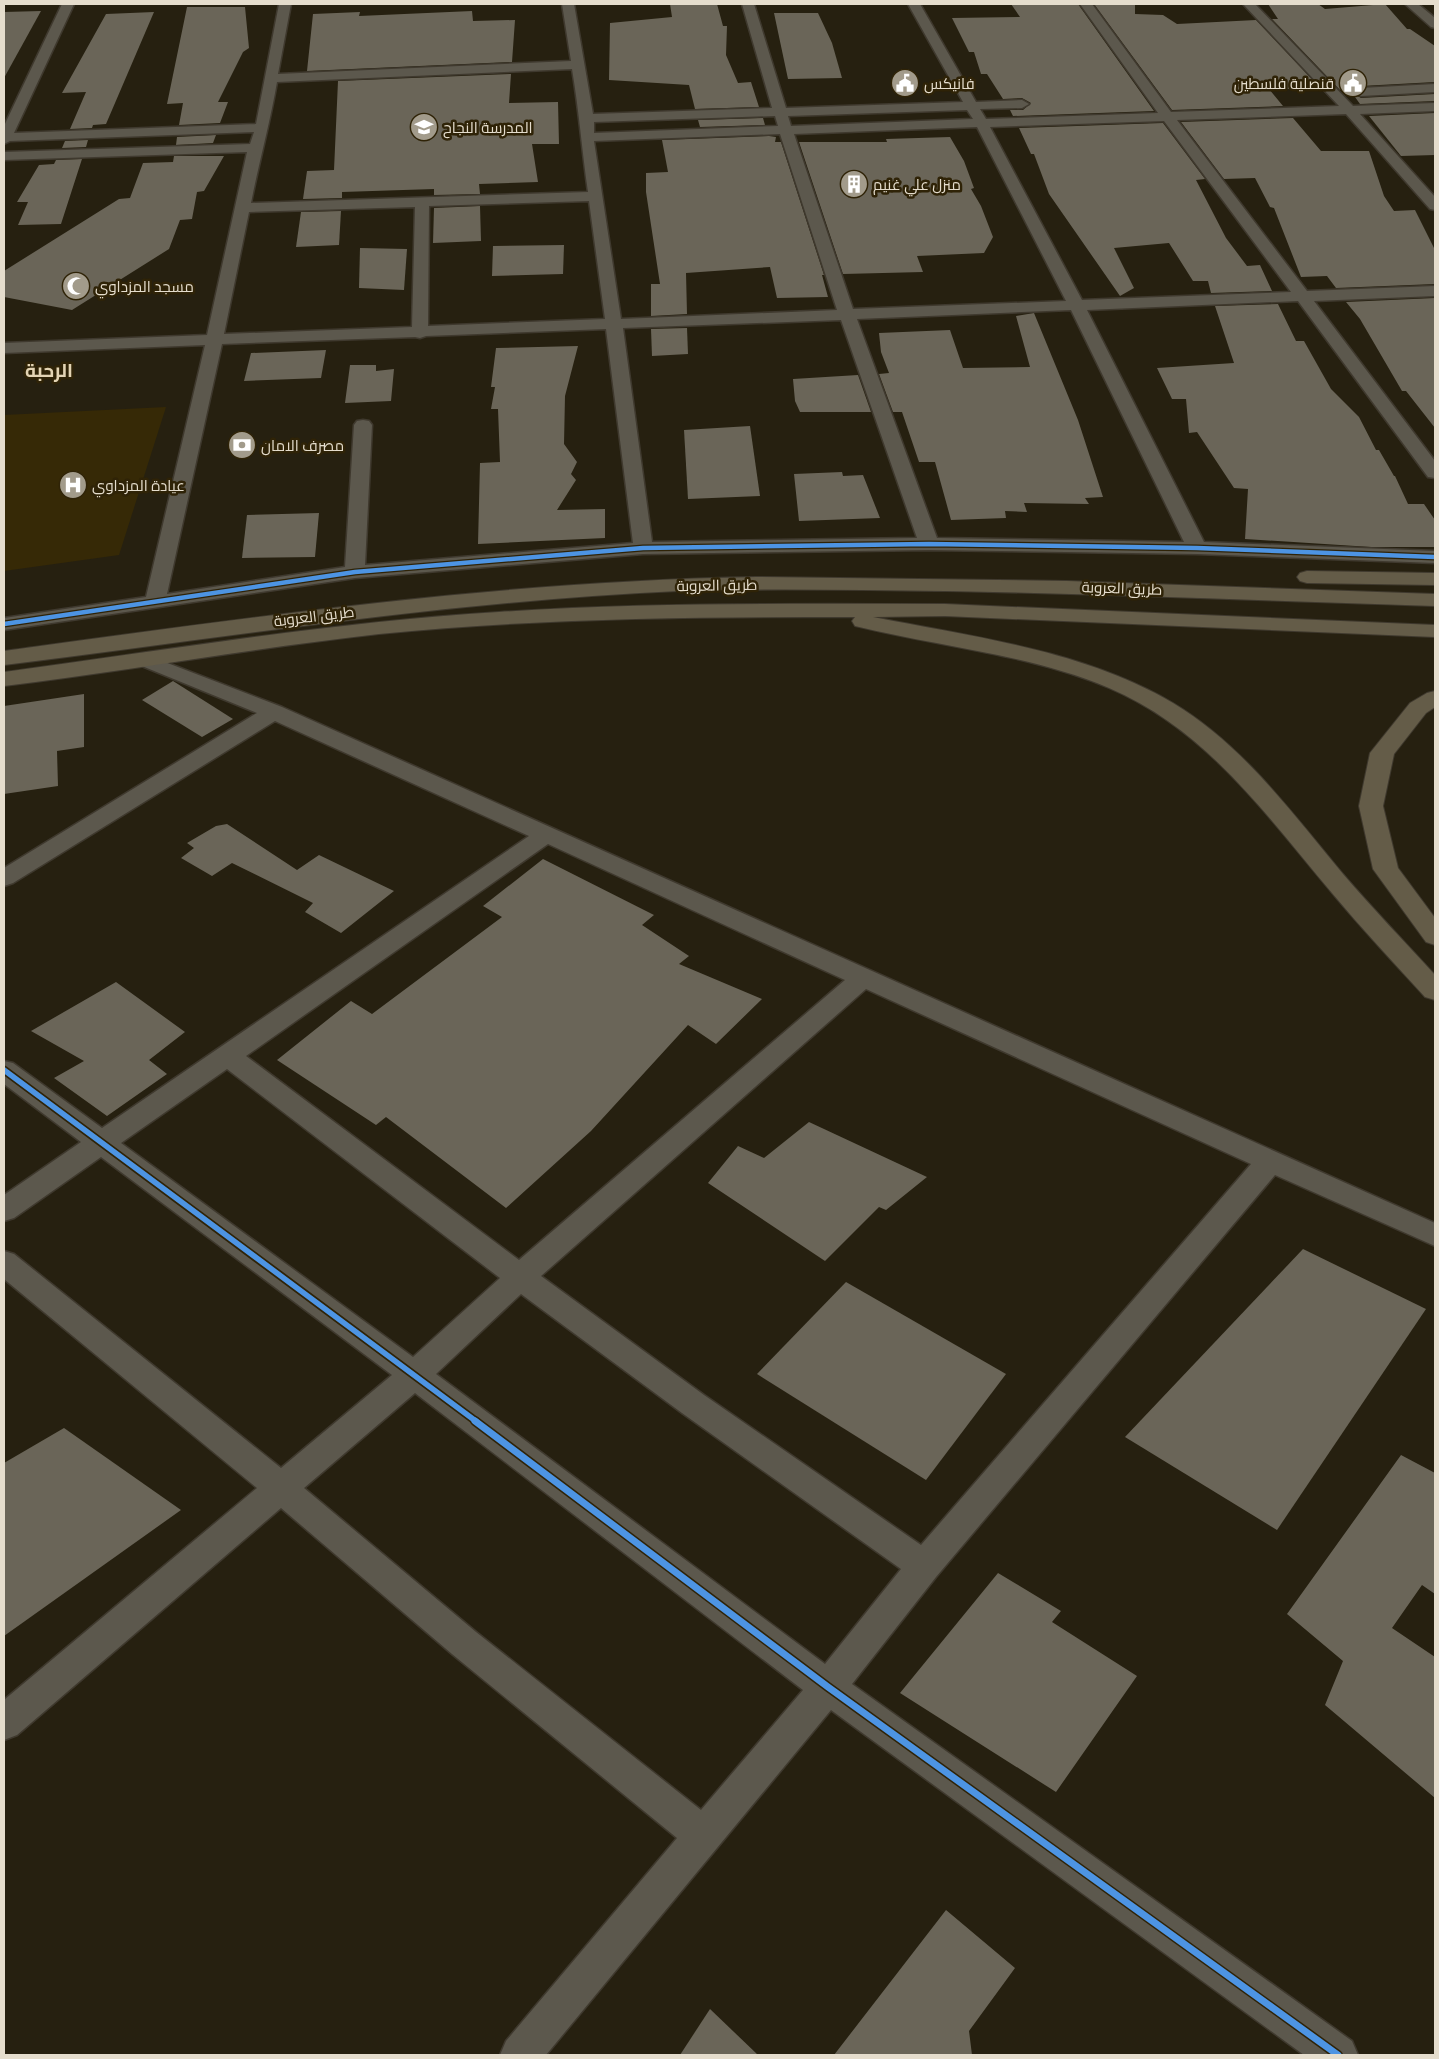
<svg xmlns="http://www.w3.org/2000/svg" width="1439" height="2059" font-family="'IBM Plex Sans',Cairo,sans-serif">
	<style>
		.built { fill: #362906 }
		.building { fill: #6a6558 }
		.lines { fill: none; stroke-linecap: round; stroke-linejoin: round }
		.minor-casing { stroke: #3f392e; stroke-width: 3 }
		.trunk-casing { stroke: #3f392e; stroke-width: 2 }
		.minor { fill: #5c584d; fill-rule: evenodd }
		.trunk { fill: #645c48; fill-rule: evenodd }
		.cycleway-far2-casing { stroke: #2f2307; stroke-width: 7 }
		.cycleway-far1-casing { stroke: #2f2307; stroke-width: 9 }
		.cycleway-casing { stroke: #2f2307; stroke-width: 10 }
		.cycleway-far2 { stroke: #4d94e3; stroke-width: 4.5 }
		.cycleway-far1 { stroke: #4d94e3; stroke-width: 5.5 }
		.cycleway { stroke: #4d94e3; stroke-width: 7 }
		.labels { text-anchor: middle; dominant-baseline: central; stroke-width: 5; stroke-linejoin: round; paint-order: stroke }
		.far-poi-label { font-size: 15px; fill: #e5ddcd; stroke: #2f2307; text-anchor: start }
		.far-street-label { font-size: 15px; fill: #e5ddcd; stroke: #2f2307 }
		.far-district-label { font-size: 19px; font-weight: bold; fill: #e3d4b4; stroke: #2f2307 }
	</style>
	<rect width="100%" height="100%" fill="#262010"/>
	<polygon class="built" points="166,407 119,555 4,571 4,415"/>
	<g class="building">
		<polygon points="670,4 717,4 723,26 727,26 726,55 738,83 751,82 759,107 695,109 689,85 609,80 610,23 672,17"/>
		<polygon points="1011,4 1078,4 1154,111 1013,116 1010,110 1023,110 1031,103 1022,98 1003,99 987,74 981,74 974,52 969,52 952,18 1020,17"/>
		<polygon points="1094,4 1135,4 1135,14 1163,15 1177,24 1256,20 1321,89 1269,89 1283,106 1172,110"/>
		<polygon points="1268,4 1318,4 1325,9 1385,4 1407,29 1410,29 1435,46 1435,82 1361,86 1352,93 1361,98 1435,94 1435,101 1360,104 1350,90 1340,90 1272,19 1278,19"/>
		<polygon points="187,7 245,7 249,48 243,52 218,102 228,102 220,123 179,125 183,103 167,104"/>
		<polygon points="41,11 4,78 4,12"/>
		<polygon points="472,11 473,21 515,20 512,62 307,71 313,14 360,12 359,16"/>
		<polygon points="154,12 106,124 93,125 92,128 70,129 86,92 62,93 106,14"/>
		<polygon points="774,13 818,13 832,43 842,78 788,79"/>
		<polygon points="511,74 509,103 558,102 559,144 532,144 538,182 479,184 480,194 434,195 434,189 342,192 342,198 303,199 307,171 334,170 338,81"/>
		<polygon points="1435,113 1435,155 1401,156 1369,116"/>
		<polygon points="763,118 765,125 700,127 698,120"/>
		<polygon points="1293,118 1321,151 1369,151 1384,196 1394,211 1415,210 1435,250 1435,284 1336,288 1327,276 1301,277 1274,208 1270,207 1255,178 1224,179 1181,122"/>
		<polygon points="1163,123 1205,179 1196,180 1226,238 1247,266 1260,265 1272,291 1211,293 1208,281 1193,281 1169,243 1114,248 1134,288 1120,296 1049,194 1034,154 1031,154 1019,128"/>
		<polygon points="216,135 213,143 176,145 177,137"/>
		<polygon points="769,136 776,137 775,142 781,142 824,275 822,275 828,297 777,298 770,267 686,273 687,314 651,316 651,284 660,284 646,192 646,173 668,172 662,140"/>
		<polygon points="950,137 964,161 974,188 971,189 981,206 993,237 984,253 917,256 923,272 843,274 799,142 887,142 886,139"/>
		<polygon points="88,140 86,147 62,148 65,141"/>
		<polygon points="174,156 224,156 204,191 197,192 192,219 180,220 169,249 72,310 4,297 4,271 119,199 130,198 143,163 173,162"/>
		<polygon points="82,159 61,224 18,225 28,202 17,202 39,165 54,164 56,160"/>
		<polygon points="480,206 481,241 433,243 434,208"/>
		<polygon points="341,211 339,245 296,247 301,212"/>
		<polygon points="564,245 563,274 492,276 493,246"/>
		<polygon points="360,248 407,249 404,290 359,288"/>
		<polygon points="1435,298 1435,428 1406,391 1402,391 1360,319 1346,302"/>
		<polygon points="1278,304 1296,341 1304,341 1331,389 1359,417 1376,450 1379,450 1394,476 1395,476 1408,504 1424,504 1435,520 1435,547 1371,547 1245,539 1248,489 1234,488 1197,432 1189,433 1186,399 1172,399 1157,368 1234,363 1215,306"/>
		<polygon points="1034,313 1078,420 1103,497 1085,498 1089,504 1024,503 1027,512 1005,511 1006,518 951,520 935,462 919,462 902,412 893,412 879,374 889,373 881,352 879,333 950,330 963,368 1030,367 1016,316"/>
		<polygon points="687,328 688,354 652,356 651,329"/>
		<polygon points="578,346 565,396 564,444 577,462 571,474 576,480 557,510 605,509 605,538 478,544 480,463 500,462 498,409 491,409 495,387 491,387 496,348"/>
		<polygon points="326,350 321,378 244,381 251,353"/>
		<polygon points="350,365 376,365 376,371 394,369 391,401 345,403"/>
		<polygon points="858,375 871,412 800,412 795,401 793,379"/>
		<polygon points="750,426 760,496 688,499 684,430"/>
		<polygon points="842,472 843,476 863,475 880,518 799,521 794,474"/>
		<polygon points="319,513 315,557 242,558 247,515"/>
		<polygon points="173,681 233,719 202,737 142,700"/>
		<polygon points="84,694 84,747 57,751 58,786 4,794 4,706"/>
		<polygon points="227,824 297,870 319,855 394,891 341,933 305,912 313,903 232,863 212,876 181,858 194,848 187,843 216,826"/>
		<polygon points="543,859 654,915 642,925 689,956 679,964 762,999 716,1044 688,1025 591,1131 506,1208 386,1117 376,1125 277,1060 351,1001 372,1014 502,917 483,906"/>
		<polygon points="116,982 185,1032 149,1060 167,1074 107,1116 54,1078 84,1061 31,1031"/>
		<polygon points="809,1122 927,1177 886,1210 879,1207 825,1261 708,1183 738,1146 764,1158"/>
		<polygon points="1303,1249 1426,1309 1277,1530 1125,1437"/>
		<polygon points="846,1282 1006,1374 926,1480 757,1374"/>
		<polygon points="64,1428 181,1510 4,1636 4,1463"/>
		<polygon points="1401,1455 1435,1473 1435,1594 1422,1585 1392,1628 1435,1657 1435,1798 1325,1705 1343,1661 1287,1614"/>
		<polygon points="998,1573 1061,1611 1052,1622 1137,1676 1056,1792 900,1693"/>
		<polygon points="946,1910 1015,1968 969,2031 972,2055 834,2055"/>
		<polygon points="710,2009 758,2055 680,2055"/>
	</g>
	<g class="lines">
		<g class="minor-casing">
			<g id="minor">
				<path d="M62 4H74L14 133 256 124 279 4H291L278 74 571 61 562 4H574L593 114 772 108 742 4H754L786 108 963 102 908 4H920L976 102 1022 100 1029 104 1022 108 980 109 986 119 1158 113 1080 4H1092L1171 112 1339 106 1243 4H1255L1353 106 1435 103V111L1360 114 1435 197V210L1430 209 1346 114 1177 120 1307 291 1435 286V296L1314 301 1435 461V478L1428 477 1298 301 1087 310 1204 542 1435 551V563L1197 554 929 550 643 554 355 578 4 630V618L146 597 205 345 4 353V343L207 335 247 152 4 160V152L250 144 254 132 10 141 4 144V126ZM572 69C579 110 582 151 588 192L251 203C259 162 270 123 277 82ZM967 110 973 119 791 126 788 116ZM775 116 778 126 594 133V122ZM1164 121 1291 292 1082 300 990 127ZM977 127 1066 301 853 309 794 134ZM780 134 837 310 621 319 594 141ZM589 201 605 319 428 326 429 206ZM415 207 412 327 224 334 249 212ZM1071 310 1184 542 937 538 857 319ZM841 320 917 538 652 542 623 328ZM606 329 633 543 365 565 372 425 369 421 363 420 357 421 354 425 345 567 167 594 222 344 415 337 420 338 426 336Z"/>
				<polygon points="1405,4 1418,4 1435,18 1435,28 1431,27"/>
				<polygon points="1435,84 1435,92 1361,96 1354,92 1361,88"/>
				<path d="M144 654 282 707 1435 1223V1246L1275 1175 936 1577 852 1684 1352 2041 1358 2055H1304L831 1710 546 2055H500L506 2041 677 1838 452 1654 281 1508 17 1735 4 1740V1700L257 1488 4 1279V1251L14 1254 281 1468 392 1375 101 1157 14 1218 4 1221V1195L81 1142 4 1084V1061L13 1063 102 1128 529 836 275 721 13 883 4 886V868L257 713 137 664 133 660 137 656ZM548 844 845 980 519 1260 246 1056ZM866 989 1251 1164 921 1545 704 1395 541 1276ZM227 1069 500 1278 413 1357 121 1143ZM521 1294 682 1413 901 1569 825 1664 436 1374ZM415 1393 803 1690 701 1810 476 1632 304 1488Z"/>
			</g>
		</g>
		<g class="trunk-casing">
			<g id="trunk">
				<polygon points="1307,571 1435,573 1435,585 1307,583 1300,581 1297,577 1300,573"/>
				<path d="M756 577 1067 581 1435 594V606C1272 601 1108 594 945 591 856 590 767 588 678 591 451 601 228 637 4 665V651C254 617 503 581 756 577Z"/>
				<path d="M945 604 1435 625V637L945 616 873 617C974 637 1083 650 1173 703 1242 744 1293 814 1343 874 1373 909 1404 941 1435 975V1000L1425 997C1394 963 1362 929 1332 893 1266 815 1206 729 1109 688 1028 654 940 647 855 626L852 621 855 617C696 617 537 618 379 634 253 648 129 671 4 686V672C168 650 333 622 499 612 647 602 796 604 945 604Z"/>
				<polygon points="1435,691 1435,707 1426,713 1394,754 1383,806 1398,868 1435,918 1435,945 1426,942 1373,869 1359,806 1370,753 1410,703 1427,693"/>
			</g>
		</g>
		<use href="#minor" class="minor"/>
		<use href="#trunk" class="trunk"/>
		<g class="cycleway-far2-casing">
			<polyline id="cycleway-far2" points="4,624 355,572 643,548 929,544 1197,548 1435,557"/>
		</g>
		<g class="cycleway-far1-casing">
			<polyline id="cycleway-far1" points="4,1070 477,1422"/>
		</g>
		<g class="cycleway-casing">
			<polyline id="cycleway" points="475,1421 828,1687 1338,2055"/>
		</g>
		<use href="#cycleway-far2" class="cycleway-far2"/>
		<use href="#cycleway-far1" class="cycleway-far1"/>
		<use href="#cycleway" class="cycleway"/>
	</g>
	<defs>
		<g id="civic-disc" transform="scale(1.4375)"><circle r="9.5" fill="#a29b8b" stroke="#2f2307"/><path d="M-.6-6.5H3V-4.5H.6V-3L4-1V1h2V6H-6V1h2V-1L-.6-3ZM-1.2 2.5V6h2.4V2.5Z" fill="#fff"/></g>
		<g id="school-disc" transform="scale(1.4375)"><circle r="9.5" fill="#a29b8b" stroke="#2f2307"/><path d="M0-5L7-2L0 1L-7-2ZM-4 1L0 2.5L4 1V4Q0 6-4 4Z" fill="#fff"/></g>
		<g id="building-disc" transform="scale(1.4375)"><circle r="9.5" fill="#a29b8b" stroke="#2f2307"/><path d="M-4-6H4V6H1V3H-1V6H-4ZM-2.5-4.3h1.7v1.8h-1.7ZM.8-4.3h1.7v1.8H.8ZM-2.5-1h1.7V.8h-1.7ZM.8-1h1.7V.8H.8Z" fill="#fff"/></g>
		<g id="mosque-disc" transform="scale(1.4375)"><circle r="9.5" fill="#a29b8b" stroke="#2f2307"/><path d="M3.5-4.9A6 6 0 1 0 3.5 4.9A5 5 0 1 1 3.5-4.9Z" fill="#fff"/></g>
		<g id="bank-disc" transform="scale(1.4375)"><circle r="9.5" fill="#a29b8b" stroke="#2f2307"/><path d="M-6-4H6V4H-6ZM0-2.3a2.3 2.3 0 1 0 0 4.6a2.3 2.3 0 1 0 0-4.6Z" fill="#fff"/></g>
		<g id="hospital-disc" transform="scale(1.4375)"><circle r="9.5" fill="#a29b8b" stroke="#2f2307"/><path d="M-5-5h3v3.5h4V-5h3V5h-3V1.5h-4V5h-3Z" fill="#fff"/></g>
	</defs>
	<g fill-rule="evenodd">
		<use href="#civic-disc" x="905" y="83"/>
		<use href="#civic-disc" x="1353" y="83"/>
		<use href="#school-disc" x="424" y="127"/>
		<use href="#building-disc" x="854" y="184"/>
		<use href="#mosque-disc" x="76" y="286"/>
		<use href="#bank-disc" x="242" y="445"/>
		<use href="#hospital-disc" x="73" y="485"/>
	</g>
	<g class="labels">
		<g class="far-poi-label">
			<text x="924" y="83">فانيكس</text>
			<text x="1334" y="83" text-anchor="end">قنصلية فلسطين</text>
			<text x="443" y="127">المدرسة النجاح</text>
			<text x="873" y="184">منزل علي غنيم</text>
			<text x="95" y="286">مسجد المزداوي</text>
			<text x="261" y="445">مصرف الامان</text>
			<text x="92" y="485">عيادة المزداوي</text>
		</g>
		<g class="far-street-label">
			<text transform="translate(717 585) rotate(-1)">طريق العروبة</text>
			<text transform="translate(1122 588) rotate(2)">طريق العروبة</text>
			<text transform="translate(314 616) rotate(-7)">طريق العروبة</text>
		</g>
		<g class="far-district-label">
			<text x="49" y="370">الرحبة</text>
		</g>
	</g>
	<rect width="1439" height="2059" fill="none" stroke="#e5ddcd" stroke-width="10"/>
</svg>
